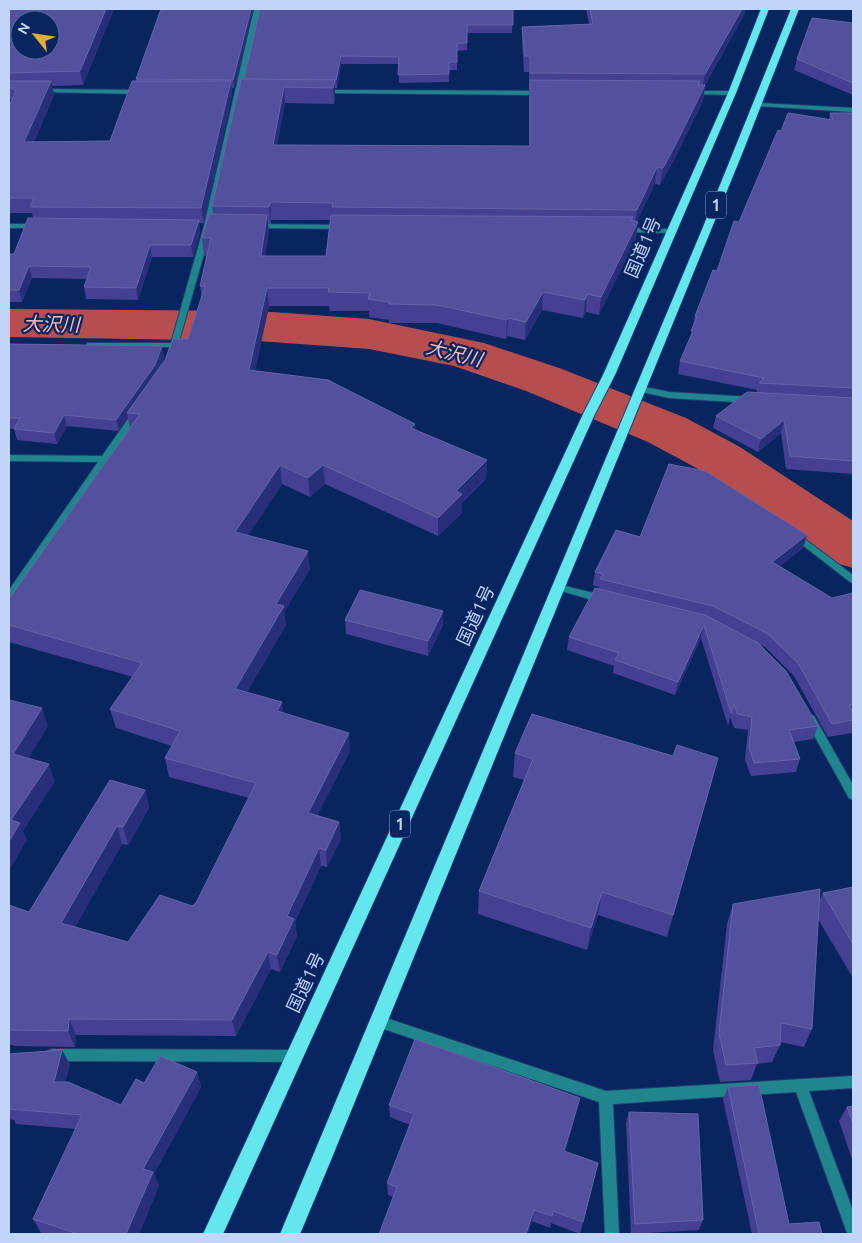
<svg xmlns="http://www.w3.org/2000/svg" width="862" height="1243" font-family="Ubuntu,'Noto Sans JP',sans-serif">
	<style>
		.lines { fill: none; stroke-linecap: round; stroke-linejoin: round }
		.river { fill: #b64e4f; fill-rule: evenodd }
		.minor-casing { stroke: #223e75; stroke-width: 2 }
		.tertiary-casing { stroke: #223e75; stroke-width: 2 }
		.trunk-casing { stroke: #223e75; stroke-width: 2 }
		.minor { fill: #20858c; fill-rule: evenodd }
		.tertiary { fill: #20858c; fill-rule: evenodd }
		.trunk { fill: #64e6ef; fill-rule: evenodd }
		.wall { fill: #454091; fill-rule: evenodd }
		.shaded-wall { fill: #272f78 }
		.building { fill: #53509c; stroke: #6465ab; fill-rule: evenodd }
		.labels { text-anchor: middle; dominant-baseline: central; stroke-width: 4.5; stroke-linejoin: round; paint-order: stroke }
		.shield { fill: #08255f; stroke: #8aa0cb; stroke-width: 1 }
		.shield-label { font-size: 16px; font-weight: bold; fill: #c1d5f9 }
		.street-label { font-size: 18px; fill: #c1d5f9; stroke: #08255f }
		.water-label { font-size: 19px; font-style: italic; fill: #f8bfbc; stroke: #08255f }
	</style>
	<rect width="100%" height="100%" fill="#08255f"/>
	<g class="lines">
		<polygon class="river" points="9,309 258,311 369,319 484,343 562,369 686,418 740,447 853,521 853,568 832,562 702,471 648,442 526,391 454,366 369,349 258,341 9,337"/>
		<g class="minor-casing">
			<g id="minor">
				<polygon points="254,9 260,9 212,226 176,352 175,354 169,354 169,347 87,347 87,343 171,343 204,226"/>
				<polygon points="9,224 39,224 43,226 39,228 9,228"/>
				<polygon points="253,224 344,225 348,227 344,229 256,228 253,228"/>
				<polygon points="620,228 670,229 674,231 670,233 623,232 620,232"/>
				<polygon points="136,411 140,414 139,416 12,599 9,600 9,590 98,462 9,461 9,455 102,456 133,412"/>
				<polygon points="794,531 853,575 853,583 850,582 791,536 789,534 791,532"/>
				<polygon points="557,584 606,596 608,599 603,603 554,589 552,587 554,585"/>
				<polygon points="810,715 814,716 853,785 853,800 849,798 805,719 806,716"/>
				<polygon points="380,1016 606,1091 853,1076 853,1088 809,1091 853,1211 853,1234 848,1234 846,1230 796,1092 613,1104 619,1234 605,1234 599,1102 375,1026 374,1022 375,1018"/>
				<polygon points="52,1049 293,1050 298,1052 300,1056 298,1060 293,1062 52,1061 47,1059 45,1055 47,1051"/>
			</g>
		</g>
		<g class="tertiary-casing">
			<g id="tertiary">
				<polygon points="40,89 140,90 143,92 140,94 38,92 37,91"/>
				<polygon points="322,90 543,91 546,93 543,95 320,93 320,91"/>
				<polygon points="692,91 732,91 735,93 732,95 690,94 690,92"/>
				<polygon points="758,103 853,108 853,112 756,106 755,105"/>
				<polygon points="640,386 669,392 750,397 754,400 750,403 669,398 637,391 636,389"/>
			</g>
		</g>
		<g class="trunk-casing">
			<g id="trunk">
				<polygon points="761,9 769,9 736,93 615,375 595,414 223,1234 203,1234 583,414 603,375 728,93"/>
				<polygon points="791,9 799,9 742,154 331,1160 300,1234 280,1234 703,227"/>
			</g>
		</g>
		<use href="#minor" class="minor"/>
		<use href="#tertiary" class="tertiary"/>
		<use href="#trunk" class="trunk"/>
	</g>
	<g class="wall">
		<polygon points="9,9 114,9 83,85 52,86 54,95 34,142 110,141 136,81 136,79 254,9 234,88 232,88 232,95 204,223 199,223 200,232 193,257 152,257 138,300 86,299 84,287 87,279 32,278 22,302 9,302 9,254 14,254 33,218 32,213 9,213 9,106 11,100 9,99"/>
		<path d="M513 9 512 33H467V50L457 51V70H449V82L399 83V64H341L337 88H335V96L334 104 285 103 277 145 529 146V72H524L522 42V27L589 24 586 9H745L744 15 705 85 703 101 675 158 660 185 655 184 637 221 636 239 599 315 586 312 583 318 542 310 525 340 507 336 506 339 437 323H389V320L369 317V311H330L329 306H269L255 371 415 424V430L487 460 486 479 462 503V513L438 536 325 484 310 497 282 484 248 535 310 569 284 612 286 625 247 692 350 751 317 815 339 822 341 839 327 867 321 866 295 922 297 936 280 972 271 969 236 1036 76 1035 75 1047 15 1046 9 1044V905L29 912 145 790 149 808 128 845 122 844 75 927 128 942 196 903 249 798 169 777 165 758 172 746 116 728 110 709 133 677 9 642V599L130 428 128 418 119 431 67 426 57 444 17 440 14 429H9V344L162 346 164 357 161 366 188 339 202 298 200 286 207 256H204L202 238 213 214 212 206 244 79ZM271 220H331L326 256H265L269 232 268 224H271Z"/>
		<polygon points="853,23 853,95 794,70 797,59"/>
		<polygon points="830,113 853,113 853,474 786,469 781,433 758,452 713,428 716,416 757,392 757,390 678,374 680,361 690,339 695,316 781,131 829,119"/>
		<polygon points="807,535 803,548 780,566 832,598 853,593 853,730 852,733 828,737 794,676 765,647 760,645 818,726 813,739 794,742 800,759 796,772 751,776 745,760 748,730 734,728 730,717 728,726 701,638 675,695 613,673 614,666 567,650 569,637 599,589 599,587 593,585 595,572 640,537"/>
		<polygon points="345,620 443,625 428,656 346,634"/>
		<polygon points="515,753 712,781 667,937 598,915 587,950 478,914 479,891 524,780 513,777"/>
		<polygon points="853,887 853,978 818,919 812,1029 804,1047 780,1042 780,1045 772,1062 757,1064 751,1080 720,1082 713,1050 727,924 733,904 819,901 823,893"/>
		<polygon points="62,1050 70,1065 65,1082 121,1105 144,1083 197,1072 201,1087 154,1174 159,1186 139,1234 45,1234 41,1233 33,1219 76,1129 16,1124 14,1120 9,1119 9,1054"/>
		<polygon points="728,1087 789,1224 822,1234 752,1234 723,1099"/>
		<polygon points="389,1105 577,1110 565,1152 598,1163 580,1234 551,1223 550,1228 532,1221 393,1197 388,1195 387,1183 410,1125 390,1117"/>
		<polygon points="853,1106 853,1162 839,1121 847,1107"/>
		<polygon points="629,1112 703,1220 699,1230 631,1234 626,1123"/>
	</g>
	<g class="shaded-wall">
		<polygon points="106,9 114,9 83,85 80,71"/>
		<polygon points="251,9 254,9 234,88 233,80"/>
		<polygon points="742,9 745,9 744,15 702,89 705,74"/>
		<polygon points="341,56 341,64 337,88 336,80"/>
		<polygon points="335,80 335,96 334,104 333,88"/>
		<polygon points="51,81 54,95 28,157 24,142"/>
		<polygon points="231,81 232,95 204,223 201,208"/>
		<polygon points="705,85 703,101 675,158 660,185 663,168"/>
		<polygon points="284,87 285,103 274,161 273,145"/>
		<polygon points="657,167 655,184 634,227 637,210"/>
		<polygon points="270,202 271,220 271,224 269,207"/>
		<polygon points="267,215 269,232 263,274 261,256"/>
		<polygon points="199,220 200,232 193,257 191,245"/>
		<polygon points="638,222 636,239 599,315 601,297"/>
		<polygon points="150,245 152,257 138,300 136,288"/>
		<polygon points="29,266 32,278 22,302 19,290"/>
		<polygon points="267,288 269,306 251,389 249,370"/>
		<polygon points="543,292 542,310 525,340 526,322"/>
		<polygon points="587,294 586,312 583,318 585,300"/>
		<polygon points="508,318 507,336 506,339 507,320"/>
		<polygon points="162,346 164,357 157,376 127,413 128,418 119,431 116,420"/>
		<polygon points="64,415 67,426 57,444 54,433"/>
		<polygon points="784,420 781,433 758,452 761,439"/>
		<polygon points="415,424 416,443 411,428"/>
		<polygon points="487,460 486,479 462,503 462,513 438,536 438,518 456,491"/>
		<polygon points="280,465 282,484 238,551 235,532"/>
		<polygon points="323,465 325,484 310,497 308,478"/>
		<polygon points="807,535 803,548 769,575 772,562"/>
		<polygon points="308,551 310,569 284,612 286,625 238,707 235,689 276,604"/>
		<polygon points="443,611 443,625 428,656 428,641"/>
		<polygon points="704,625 701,638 675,695 678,682"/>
		<polygon points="282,702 285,720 277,711"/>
		<polygon points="42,708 48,726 20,773 13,754"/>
		<polygon points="349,733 350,751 310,830 308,813"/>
		<polygon points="718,758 712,781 667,937 673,915"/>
		<polygon points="49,764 55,782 23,831 27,840 9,871 9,841 11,820"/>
		<polygon points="145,790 149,808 128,845 123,827"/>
		<polygon points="339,822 341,839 327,867 326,850"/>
		<polygon points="117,826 122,844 68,940 61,923"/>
		<polygon points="319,848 321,866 295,922 297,936 280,972 277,955 287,916"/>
		<polygon points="602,892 598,915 587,950 591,928"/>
		<polygon points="268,952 271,969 236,1036 232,1020"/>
		<polygon points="69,1019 76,1035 75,1047 68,1031"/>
		<polygon points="62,1050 70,1065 61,1097 54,1082"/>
		<polygon points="197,1072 201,1087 154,1174 159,1186 139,1234 126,1234 143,1169"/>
		<polygon points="580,1098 577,1110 562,1164 564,1151"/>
		<polygon points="534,1210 532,1221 528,1234 526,1234"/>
	</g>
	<g class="building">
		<path d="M9 9H106L80 71 9 73ZM20 20H50V50H20Z"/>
		<polygon points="161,9 251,9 233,80 136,79"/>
		<polygon points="260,9 513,9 513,25 467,25 467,43 457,43 457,62 449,62 449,74 398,75 399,57 341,56 336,80 244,79"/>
		<polygon points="590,9 742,9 705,74 530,73 530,56 525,56 522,27 593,24"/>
		<polygon points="812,18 853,23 853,83 797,59"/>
		<polygon points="241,79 335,80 333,88 284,87 273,145 530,146 530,80 700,81 698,85 705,85 677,142 663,168 657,167 637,210 332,207 333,203 270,202 269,207 212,206"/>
		<polygon points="9,81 51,81 24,142 110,141 132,81 231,81 201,208 30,207 34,198 9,198 9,106 16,91 9,87"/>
		<polygon points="788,113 833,120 830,113 853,113 853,388 759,383 764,378 680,361 693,331 691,331 697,317 695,316 713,270 717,271 734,221 739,222 778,130 781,131"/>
		<polygon points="209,214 267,215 261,256 326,256 331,215 633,217 631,220 638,222 601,297 587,294 585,300 543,292 526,322 508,318 507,320 437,305 389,304 389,302 368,299 370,293 328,292 329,288 267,288 249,370 328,380 415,424 411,428 487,460 456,491 462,494 438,518 323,465 308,478 280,465 235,532 308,551 276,604 284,606 235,689 282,702 277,711 349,733 308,813 339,822 326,850 319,848 287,916 294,919 277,955 268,952 232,1020 69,1019 68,1031 9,1030 9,905 29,912 110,780 145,790 123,827 117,826 61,923 128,942 160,895 192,906 196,903 256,783 165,758 180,731 110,709 142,663 9,625 9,599 140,414 127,413 165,360 173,339 188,339 205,286 200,286 211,238 202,238"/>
		<polygon points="28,218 199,220 191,245 150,245 136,288 84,287 91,267 29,266 19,290 9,290 9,254 14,254"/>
		<polygon points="9,344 162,346 155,365 116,420 64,415 54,433 14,429 20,418 9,418"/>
		<polygon points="747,392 853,398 853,461 790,456 784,420 761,439 716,416"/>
		<polygon points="669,464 705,471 807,535 772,562 832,598 853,593 853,705 849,705 853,713 853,720 832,724 798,663 768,634 713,606 600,579 603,574 595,572 616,530 640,537"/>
		<polygon points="595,588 705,615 758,643 786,671 818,726 789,730 800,759 754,763 749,747 752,717 737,714 734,704 731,713 704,625 678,682 615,660 619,653 569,637"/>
		<polygon points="360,590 443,611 428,641 345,620"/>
		<polygon points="9,700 42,708 13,754 49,764 11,820 20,823 9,841"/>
		<polygon points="532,714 673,756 677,745 718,758 673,915 602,892 591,928 479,891 533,759 515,753"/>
		<polygon points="853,887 853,944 823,893"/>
		<polygon points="820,889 812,1029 781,1023 780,1045 754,1048 758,1063 726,1065 719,1033 733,904"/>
		<polygon points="415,1039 580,1098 564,1151 598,1163 583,1222 553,1211 552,1216 534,1210 526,1234 379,1234 397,1187 387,1183 414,1114 389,1105"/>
		<polygon points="62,1050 54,1082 68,1082 121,1105 136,1079 144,1083 160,1056 197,1072 143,1169 153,1172 126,1234 78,1234 33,1219 82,1115 9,1109 9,1054"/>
		<polygon points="759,1085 789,1224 819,1222 822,1234 759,1234 728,1087"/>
		<polygon points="853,1106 853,1124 847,1107"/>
		<polygon points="629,1112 698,1114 703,1220 635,1224"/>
	</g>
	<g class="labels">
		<g class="shield">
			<rect x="706" y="191.5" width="20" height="27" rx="4"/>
			<rect x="390" y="810.5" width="20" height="27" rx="4"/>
		</g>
		<g class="shield-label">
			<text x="716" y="205">1</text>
			<text x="400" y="824">1</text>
		</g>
		<g class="street-label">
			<text transform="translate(642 247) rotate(-67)">国道1号</text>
			<text transform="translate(475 615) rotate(-65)">国道1号</text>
			<text transform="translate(305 982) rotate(-65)">国道1号</text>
		</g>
		<g class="water-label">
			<text transform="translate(51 324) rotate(1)">大沢川</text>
			<text transform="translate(454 353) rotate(14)">大沢川</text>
		</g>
	</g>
	<rect width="862" height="1243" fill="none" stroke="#c1d5f9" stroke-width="20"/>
	<g transform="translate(35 35) rotate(300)"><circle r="24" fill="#08255f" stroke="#526b9d"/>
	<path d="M0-4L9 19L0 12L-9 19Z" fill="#e5ad35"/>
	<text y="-8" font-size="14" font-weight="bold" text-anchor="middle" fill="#c1d5f9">N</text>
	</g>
</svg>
